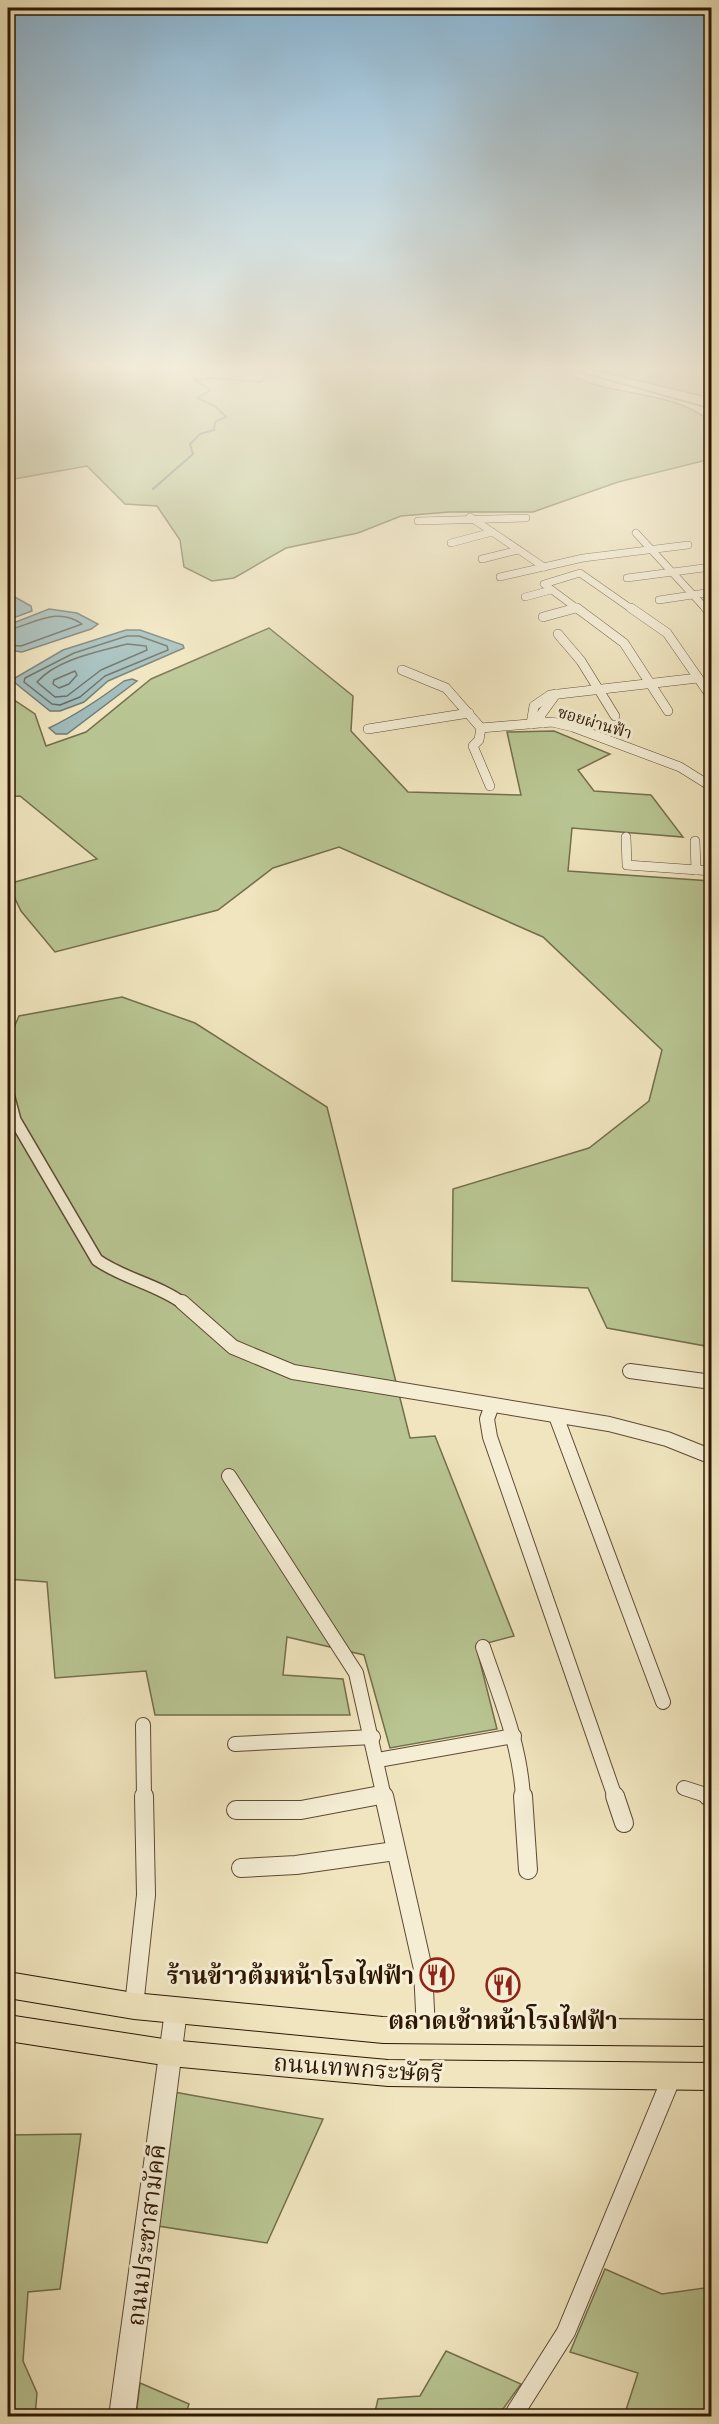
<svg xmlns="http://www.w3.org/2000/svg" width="719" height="2424" font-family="'Gentium Book Plus','Noto Serif Thai',serif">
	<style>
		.green { fill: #b8c592; stroke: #736e4c; stroke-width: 1.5 }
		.water { fill: #9fbcbc; stroke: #727a73; stroke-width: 1.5 }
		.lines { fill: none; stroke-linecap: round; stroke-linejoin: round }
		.shore { stroke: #666a60; stroke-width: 1.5 }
		.stream { stroke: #727a73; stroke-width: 2 }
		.minor-far4-casing { stroke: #5e4a33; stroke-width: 8 }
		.minor-far3-casing { stroke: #5e4a33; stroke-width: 10 }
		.minor-far2-casing { stroke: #5e4a33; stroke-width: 14 }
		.minor-far1-casing { stroke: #5e4a33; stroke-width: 16 }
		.minor-casing { stroke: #5e4a33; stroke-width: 20 }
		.tertiary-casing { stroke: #5e4a33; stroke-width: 2 }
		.primary-casing { stroke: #2e1705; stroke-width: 2 }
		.minor-far4 { stroke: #f5eed5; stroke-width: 7 }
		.minor-far3 { stroke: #f5eed5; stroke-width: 9 }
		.minor-far2 { stroke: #f5eed5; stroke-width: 11 }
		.minor-far1 { stroke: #f5eed5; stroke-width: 14 }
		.minor { stroke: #f5eed5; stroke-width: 18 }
		.tertiary { fill: #f5eed5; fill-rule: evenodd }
		.primary { fill: #f0e5be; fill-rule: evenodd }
		.labels { text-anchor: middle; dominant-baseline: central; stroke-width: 6; stroke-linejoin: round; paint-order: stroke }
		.far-street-label { font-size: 16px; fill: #2e1705; stroke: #f5eed5 }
		.near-poi-label { font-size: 24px; font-weight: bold; fill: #2e1705; stroke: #f5eed5; text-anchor: end }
		.near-street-label { font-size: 24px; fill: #2e1705; stroke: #f5eed5 }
	</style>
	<rect width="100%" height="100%" fill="#f0e5be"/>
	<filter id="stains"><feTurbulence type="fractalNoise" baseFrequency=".00333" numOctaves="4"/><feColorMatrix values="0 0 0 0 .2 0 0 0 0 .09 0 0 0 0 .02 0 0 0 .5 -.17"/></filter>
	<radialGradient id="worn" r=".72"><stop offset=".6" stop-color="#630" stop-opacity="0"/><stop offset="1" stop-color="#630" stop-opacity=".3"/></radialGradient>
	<g class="green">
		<path d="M8 368H556C570 375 585 382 600 386 636 395 682 397 711 422V459L618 482 533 512H449L401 516 358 533 286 548 234 578 212 581 184 567 180 540 157 506 125 504 87 466 8 480Z"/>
		<polygon points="588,368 711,368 711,398 590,369"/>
		<polygon points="269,628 353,696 351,731 408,792 521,795 507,732 554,731 610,754 578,770 594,791 651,795 683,837 572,828 568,871 711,881 712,1092 706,1094 712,1124 711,1347 607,1328 588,1288 452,1281 453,1189 589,1148 649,1101 662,1050 543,937 339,847 273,868 218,910 55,952 21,911 8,884 97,859 20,796 8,797 8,696 35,714 46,746 86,732 151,679"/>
		<polygon points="122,997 195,1023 327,1107 410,1438 435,1436 514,1636 476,1646 497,1729 390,1748 364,1655 287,1637 283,1675 343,1679 350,1715 155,1715 146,1671 55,1678 47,1582 8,1579 8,1041 19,1016"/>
		<polygon points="174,2092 323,2119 267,2243 158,2226"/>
		<polygon points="81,2134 60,2289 28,2292 23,2361 37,2393 35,2416 8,2416 8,2135"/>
		<polygon points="605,2269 662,2294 711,2287 711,2416 624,2416 638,2373 570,2352"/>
		<polygon points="446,2351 521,2384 498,2416 374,2416 378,2399 420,2396"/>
		<polygon points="140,2383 189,2404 185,2416 136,2416"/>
	</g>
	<g class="water">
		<polygon points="13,596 31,606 32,611 8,620 8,603"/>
		<polygon points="49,609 77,613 98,624 91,629 22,652 8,650 8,625"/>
		<polygon points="126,630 140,630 183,645 184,648 108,681 84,702 60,711 50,711 14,682 15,678 63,650"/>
		<path d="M132 679 137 681 67 734H56L49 728C76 715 100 699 124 681Z"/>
	</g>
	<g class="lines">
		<g class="shore">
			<path d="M8 630C34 624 57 606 82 624L21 646 8 645"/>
			<polygon points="127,636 139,636 167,646 168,650 105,676 80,697 60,705 52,704 24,682 25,678 74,653"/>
			<path d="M127 644 146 646 147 650 101 670 67 696 55 697 37 682C57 659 98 652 127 644Z"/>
			<polygon points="75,671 77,675 69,684 59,688 53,684 54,680"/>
		</g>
		<g class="stream">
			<polyline points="565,368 712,409"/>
			<polyline points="153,489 193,454 190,444 200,434 214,430 215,422 226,417 215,406 197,398 211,390 194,380 211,378 261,382 267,375 256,368"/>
		</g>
		<g class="minor-far4-casing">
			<g id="minor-far4">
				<polyline points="470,517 544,567"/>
				<polyline points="418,521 526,518"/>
				<polyline points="636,533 707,610"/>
				<polyline points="451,543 492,532"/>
				<polyline points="482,559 518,550"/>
				<polyline points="500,577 583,558 688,545"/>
				<polyline points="627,578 711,567"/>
				<polyline points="525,597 551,590"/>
				<polyline points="659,600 712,592"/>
				<polyline points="570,610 576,608"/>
				<polyline points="579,610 544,584 580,573 633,610"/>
			</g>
		</g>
		<g class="minor-far3-casing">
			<g id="minor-far3">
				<polyline points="577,608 624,643 668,711"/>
				<polyline points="631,608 667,633 712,698"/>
				<polyline points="706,608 712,615"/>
				<polyline points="543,617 576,608"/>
				<polyline points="558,634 581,661 615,716"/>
				<polyline points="402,670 446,688 481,728"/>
				<polyline points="543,723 540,716 556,694"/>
				<polyline points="531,724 534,706 550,695 698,678"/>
				<polyline points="481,728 552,722 573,727 680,767 712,787"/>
				<polyline points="481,728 479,740 473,746 490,786"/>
				<polyline points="368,729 469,713"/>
				<polyline points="626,837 627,865 712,871"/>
				<polyline points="695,841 696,870"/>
			</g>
		</g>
		<g class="minor-far2-casing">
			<path id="minor-far2" d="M8 1058V1094L15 1120 97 1260C124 1279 157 1284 184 1304"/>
		</g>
		<g class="minor-far1-casing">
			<g id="minor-far1">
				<polyline points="182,1302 233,1347 293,1372 609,1424 667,1439 712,1457"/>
				<polyline points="630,1371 712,1382"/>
				<polyline points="492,1405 487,1419 490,1437 615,1797"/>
				<polyline points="556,1416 663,1702"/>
				<polyline points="229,1476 356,1673 384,1797"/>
				<path d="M483 1647C500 1697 520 1744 523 1797"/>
				<polyline points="143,1725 144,1797"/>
				<polyline points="235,1744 373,1737"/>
				<polyline points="378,1760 514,1736"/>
				<polyline points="684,1788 712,1797"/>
				<polyline points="367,1797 384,1794"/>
			</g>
		</g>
		<g class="minor-casing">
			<g id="minor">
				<polyline points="384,1796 423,1969 426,2031"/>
				<polyline points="523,1796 528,1870"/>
				<polyline points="615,1796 624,1823"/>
				<polyline points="708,1796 712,1797"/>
				<polyline points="236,1810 301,1810 375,1796"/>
				<polyline points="241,1868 296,1865 395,1851"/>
				<polyline points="134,2006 146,1895 144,1796"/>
				<polyline points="513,2416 566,2332 671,2079"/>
			</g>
		</g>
		<g class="tertiary-casing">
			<polygon id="tertiary" points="176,2000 184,2003 187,2011 135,2416 109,2416 165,2011 168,2003"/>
		</g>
		<g class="primary-casing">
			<g id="primary">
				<polygon points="8,1972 134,1993 383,2017 712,2020 712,2046 383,2043 134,2019 8,1998"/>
				<polygon points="8,2015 170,2040 388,2060 712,2063 712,2090 388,2086 170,2066 8,2041"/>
			</g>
		</g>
		<use href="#minor-far4" class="minor-far4"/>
		<use href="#minor-far3" class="minor-far3"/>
		<use href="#minor-far2" class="minor-far2"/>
		<use href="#minor-far1" class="minor-far1"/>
		<use href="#minor" class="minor"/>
		<use href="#tertiary" class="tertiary"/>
		<use href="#primary" class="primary"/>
	</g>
	<linearGradient id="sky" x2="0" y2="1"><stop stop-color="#8bb7d6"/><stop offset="0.52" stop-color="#f8f3e2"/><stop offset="1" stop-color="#f8f3e2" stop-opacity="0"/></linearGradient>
	<rect width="719" height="708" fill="url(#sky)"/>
	<defs>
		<g id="restaurant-ring" transform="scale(1.725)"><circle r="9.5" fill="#f5eed5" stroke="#8f2418" stroke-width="1.5"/><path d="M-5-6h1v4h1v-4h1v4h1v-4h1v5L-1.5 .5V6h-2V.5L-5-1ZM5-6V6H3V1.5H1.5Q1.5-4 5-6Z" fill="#8f2418"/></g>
	</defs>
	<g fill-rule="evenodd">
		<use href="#restaurant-ring" x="437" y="1975"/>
		<use href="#restaurant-ring" x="503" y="1985"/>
	</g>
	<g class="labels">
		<g class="far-street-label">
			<text transform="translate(595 722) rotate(17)">ซอยผ่านฟ้า</text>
		</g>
		<g class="near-poi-label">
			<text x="414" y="1975">ร้านข้าวต้มหน้าโรงไฟฟ้า</text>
			<text x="503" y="2020" text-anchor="middle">ตลาดเช้าหน้าโรงไฟฟ้า</text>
		</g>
		<g class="near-street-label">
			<text transform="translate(358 2068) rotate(4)">ถนนเทพกระษัตรี</text>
			<text transform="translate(146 2235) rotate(-83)">ถนนประชาสามัคคี</text>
		</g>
	</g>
	<rect width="719" height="2424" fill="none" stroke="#f0e5be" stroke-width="30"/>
	<rect x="9" y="9" width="701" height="2406" fill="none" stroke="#2e1705" stroke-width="3"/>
	<rect x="15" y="15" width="689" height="2394" fill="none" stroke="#2e1705" stroke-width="1.5"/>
	<rect width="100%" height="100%" filter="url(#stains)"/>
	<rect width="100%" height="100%" fill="url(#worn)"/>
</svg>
